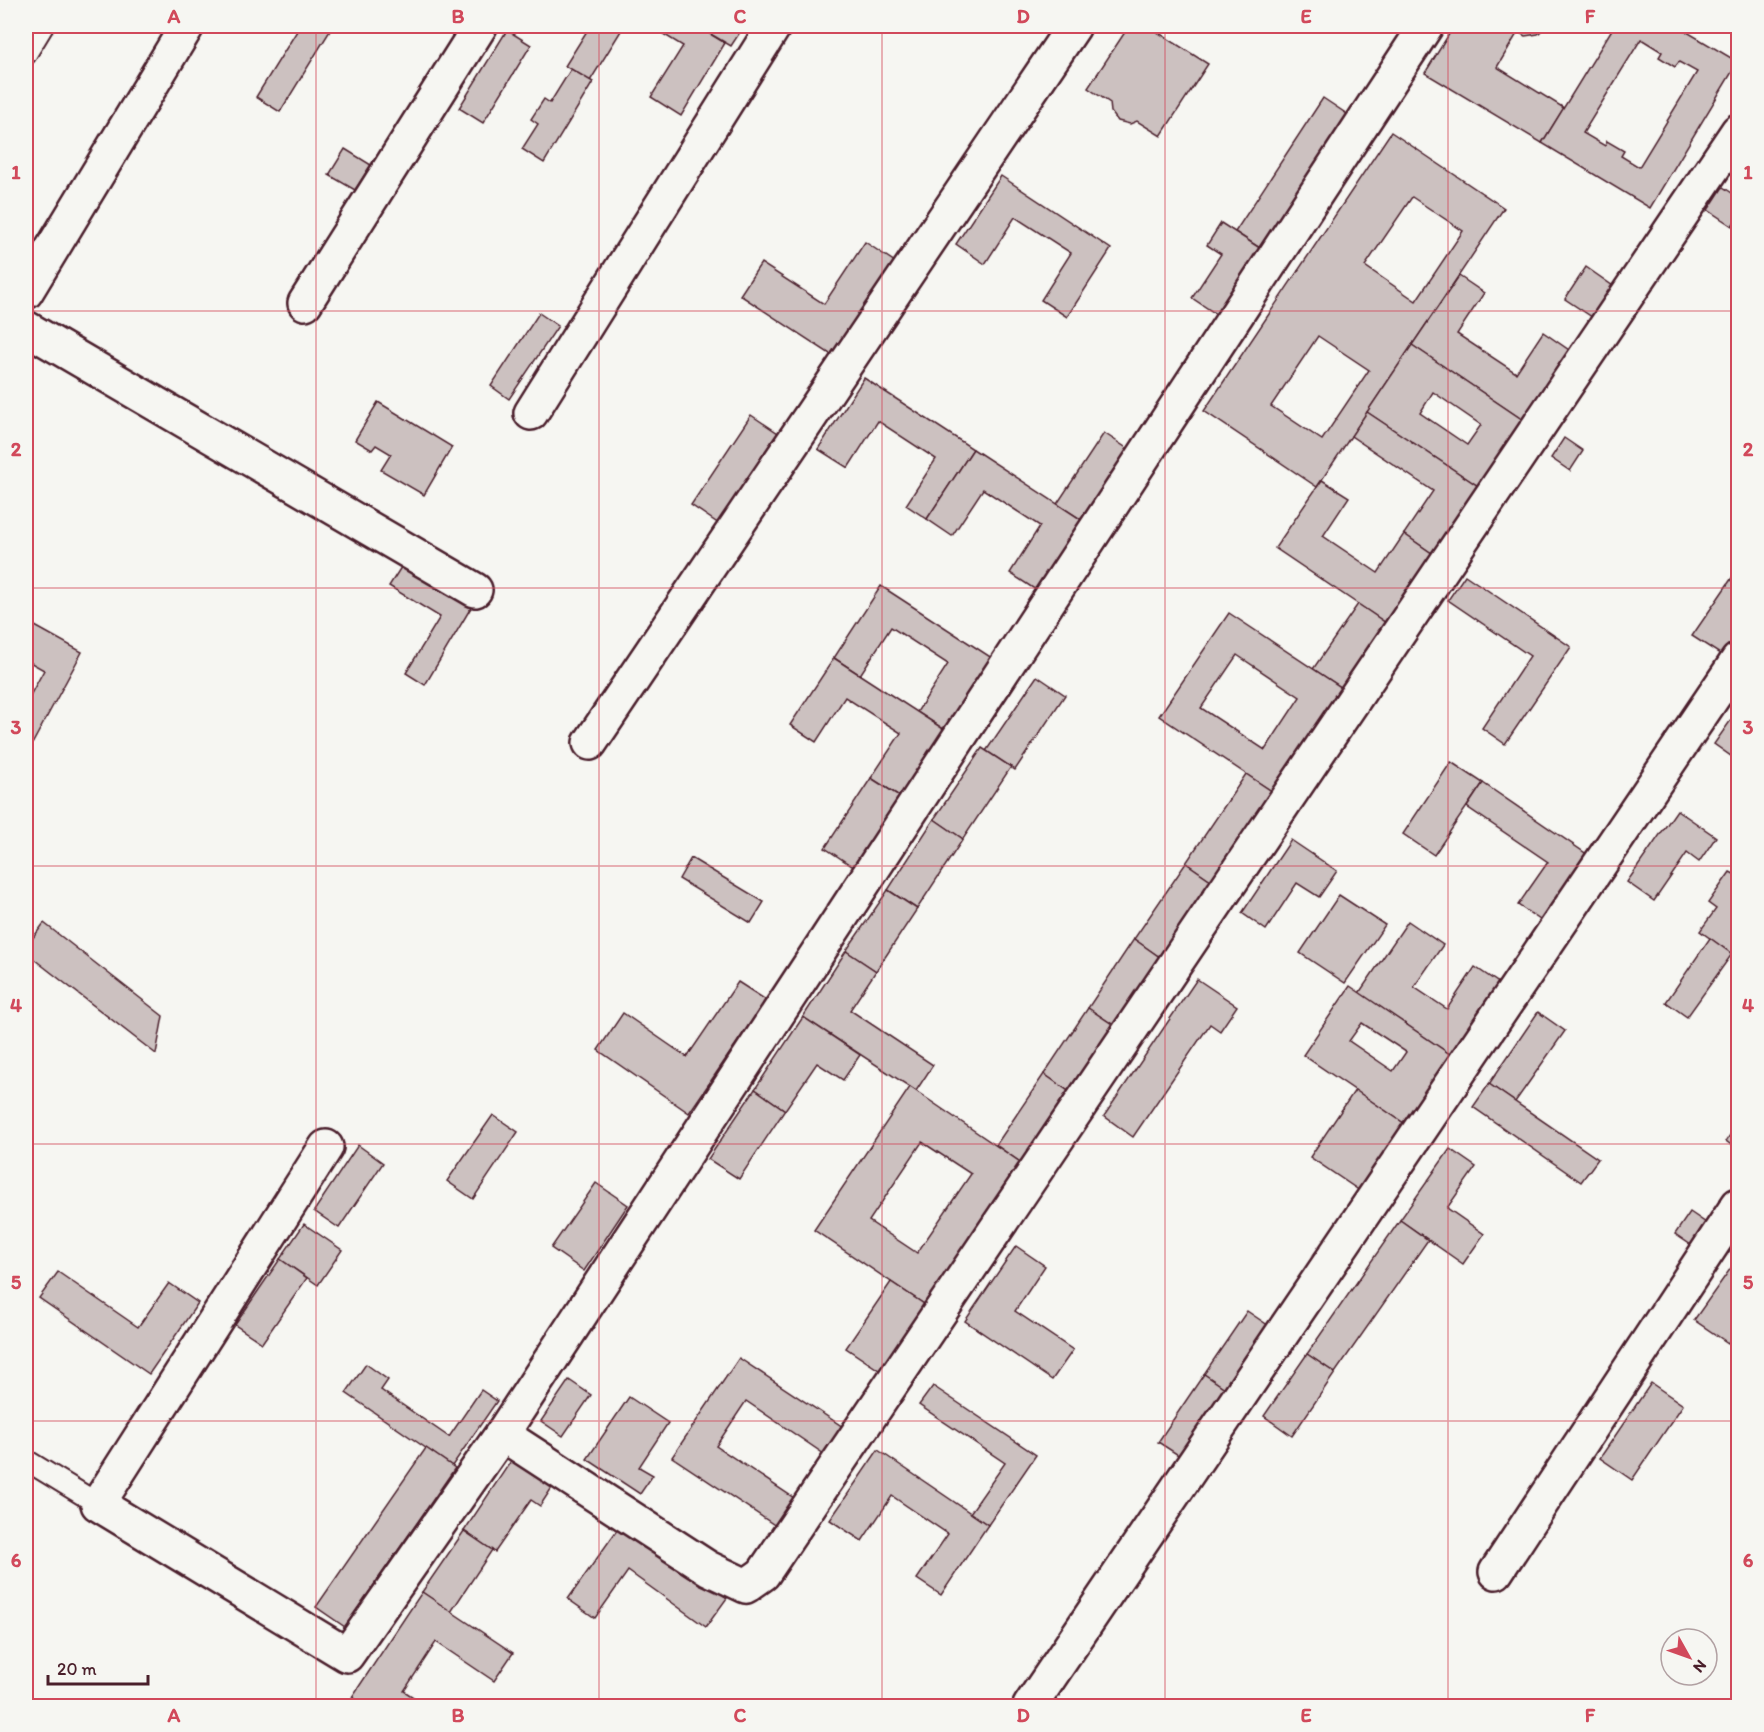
<svg xmlns="http://www.w3.org/2000/svg" width="1764" height="1732" font-family="Itim,sans-serif">
	<style>
		.building { fill: #ccc1c0; stroke: #4a1f2b; stroke-width: 1.5; fill-rule: evenodd }
		.lines { fill: none; stroke-linecap: round; stroke-linejoin: round }
		.lane-casing { stroke: #4a1f2b; stroke-width: 24 }
		.street-casing { stroke: #4a1f2b; stroke-width: 38 }
		.lane { stroke: #f6f6f2; stroke-width: 20 }
		.street { stroke: #f6f6f2; stroke-width: 33 }
		.grid { fill: none; stroke: #d1495b; stroke-width: 1.5; stroke-opacity: 0.55 }
		.neatline { fill: none; stroke: #d1495b; stroke-width: 2 }
		.grid-label { font-size: 20px; text-anchor: middle; font-weight: bold; fill: #d1495b }
	</style>
	<rect width="100%" height="100%" fill="#f6f6f2"/>
	<filter id="ink" filterUnits="userSpaceOnUse"><feTurbulence type="fractalNoise" baseFrequency=".0167" numOctaves="2"/><feDisplacementMap in="SourceGraphic" scale="12" xChannelSelector="R" yChannelSelector="G"/><feConvolveMatrix kernelMatrix="1 2 1 2 8 2 1 2 1" color-interpolation-filters="sRGB"/></filter>
	<g filter="url(#ink)">
		<g class="building">
			<polygon points="300,26 333,26 280,112 256,97"/>
			<polygon points="590,26 624,26 590,81 565,66"/>
			<polygon points="650,26 697,26 725,43 681,116 651,97 683,46"/>
			<polygon points="697,26 744,26 731,46"/>
			<polygon points="1129,26 1148,26 1208,64 1161,136 1137,121 1130,124 1118,121 1111,112 1110,103 1088,88"/>
			<polygon points="1454,26 1546,26 1538,34 1525,36 1518,32 1497,67 1564,108 1542,143 1425,73"/>
			<path d="M1614 26H1677L1738 62 1650 208 1542 143ZM1641 39 1662 52 1659 57 1675 67 1679 62 1697 72 1639 167 1621 156 1624 151 1607 141 1605 146 1583 133Z"/>
			<polygon points="507,30 531,45 483,123 459,108"/>
			<polygon points="571,69 593,82 544,163 522,149 538,124 531,119 544,99 550,103"/>
			<polygon points="1323,98 1353,118 1266,252 1235,232"/>
			<path d="M1391 132 1504 208 1317 487 1204 411ZM1412 197 1463 231 1416 301 1365 266ZM1318 336 1369 370 1322 440 1271 406Z"/>
			<polygon points="345,149 371,165 355,190 329,175"/>
			<polygon points="1001,176 1111,249 1067,317 1041,300 1071,253 1015,217 985,264 956,244"/>
			<polygon points="1723,187 1738,197 1738,216 1732,226 1708,210"/>
			<polygon points="1221,223 1266,252 1222,318 1192,298 1221,254 1207,245"/>
			<polygon points="865,242 895,262 833,356 740,295 761,263 824,304"/>
			<polygon points="1586,267 1613,286 1592,317 1565,299"/>
			<polygon points="1459,276 1484,293 1457,334 1516,373 1543,332 1569,350 1523,420 1412,345"/>
			<polygon points="539,313 558,326 509,399 491,386"/>
			<path d="M1412 345 1523 420 1478 486 1367 412ZM1433 392 1481 425 1467 445 1420 413Z"/>
			<polygon points="864,378 973,449 927,519 906,505 936,459 878,421 848,468 818,449"/>
			<polygon points="378,402 452,447 424,495 381,470 391,454 376,445 372,450 355,440"/>
			<polygon points="1367,412 1478,486 1433,554 1404,534 1433,491 1351,436"/>
			<polygon points="751,415 781,435 722,526 691,505"/>
			<polygon points="1104,433 1134,453 1088,524 1057,504"/>
			<polygon points="1564,438 1583,451 1570,471 1551,458"/>
			<polygon points="973,449 1088,524 1042,594 1010,573 1040,526 983,489 952,536 927,519"/>
			<polygon points="1322,480 1349,497 1323,536 1378,573 1404,534 1433,554 1386,623 1275,548"/>
			<polygon points="403,564 472,606 425,685 406,673 440,617 389,586"/>
			<polygon points="1738,569 1738,633 1723,656 1692,636"/>
			<polygon points="1465,575 1571,647 1505,744 1482,728 1530,656 1448,600"/>
			<polygon points="881,586 995,660 948,732 917,712 948,664 891,627 860,675 834,658"/>
			<polygon points="1358,604 1386,623 1342,688 1313,669"/>
			<path d="M1229 613 1342 688 1273 792 1159 716ZM1237 655 1300 697 1265 750 1201 708Z"/>
			<polygon points="26,621 82,652 31,746 26,743 26,703 44,670 26,660"/>
			<polygon points="834,658 948,732 904,799 871,778 901,733 845,697 816,742 790,725"/>
			<polygon points="1037,676 1065,695 1015,770 986,751"/>
			<polygon points="1738,710 1738,761 1714,744"/>
			<polygon points="982,748 1011,767 963,839 934,819"/>
			<polygon points="1451,762 1483,783 1434,855 1403,834"/>
			<polygon points="1246,774 1273,792 1212,881 1186,863"/>
			<polygon points="871,778 904,799 858,870 825,848"/>
			<polygon points="1483,783 1591,857 1546,924 1518,905 1548,862 1467,807"/>
			<polygon points="1677,810 1716,837 1699,862 1687,853 1654,901 1627,882"/>
			<polygon points="934,819 963,839 917,909 888,890"/>
			<polygon points="1291,840 1337,871 1319,897 1297,883 1266,930 1242,913"/>
			<polygon points="691,858 764,902 751,923 679,879"/>
			<polygon points="1186,863 1212,881 1161,958 1134,939"/>
			<polygon points="1730,872 1738,876 1738,943 1732,954 1700,931 1716,909 1708,903"/>
			<polygon points="888,890 917,909 876,971 846,951"/>
			<polygon points="1339,895 1385,925 1345,983 1300,953"/>
			<polygon points="1408,921 1443,945 1414,987 1447,1009 1475,967 1506,988 1457,1059 1359,993"/>
			<polygon points="44,923 163,1016 156,1054 26,953 26,947"/>
			<polygon points="1710,938 1732,954 1687,1017 1666,1002"/>
			<polygon points="1134,939 1161,958 1115,1026 1088,1008"/>
			<polygon points="846,951 876,971 850,1010 933,1065 916,1091 803,1017"/>
			<polygon points="1197,979 1237,1006 1220,1031 1210,1024 1133,1137 1104,1116"/>
			<polygon points="738,982 766,1000 689,1113 598,1050 623,1013 687,1057"/>
			<path d="M1350 986 1457 1059 1411 1128 1303 1055ZM1362 1023 1406 1052 1393 1071 1349 1041Z"/>
			<polygon points="1088,1008 1115,1026 1071,1093 1044,1074"/>
			<polygon points="1538,1012 1565,1031 1515,1102 1489,1084"/>
			<polygon points="803,1017 860,1055 843,1080 817,1063 785,1110 755,1089"/>
			<polygon points="1044,1074 1071,1093 1023,1164 996,1145"/>
			<polygon points="1489,1084 1598,1159 1581,1182 1473,1107"/>
			<path d="M910 1087 1023 1164 927 1306 814 1230ZM922 1142 971 1174 917 1253 869 1221Z"/>
			<polygon points="755,1089 785,1110 739,1179 708,1159"/>
			<polygon points="1355,1090 1411,1128 1366,1195 1310,1157"/>
			<polygon points="493,1115 518,1132 473,1199 447,1181"/>
			<polygon points="1738,1123 1738,1150 1726,1141"/>
			<polygon points="358,1145 383,1163 339,1228 314,1211"/>
			<polygon points="1450,1149 1476,1167 1447,1208 1484,1234 1463,1264 1400,1220"/>
			<polygon points="596,1183 628,1205 584,1271 551,1248"/>
			<polygon points="1690,1212 1709,1225 1694,1247 1675,1234"/>
			<polygon points="1400,1220 1428,1240 1335,1373 1307,1354"/>
			<polygon points="304,1224 342,1250 318,1285 280,1259"/>
			<polygon points="1016,1246 1045,1266 1015,1311 1073,1350 1052,1380 965,1321"/>
			<polygon points="1738,1258 1738,1328 1728,1343 1694,1320"/>
			<polygon points="280,1259 307,1278 262,1343 235,1325"/>
			<polygon points="58,1272 138,1327 169,1283 198,1303 149,1374 39,1298"/>
			<polygon points="891,1282 927,1306 882,1372 846,1348"/>
			<polygon points="1247,1311 1278,1332 1235,1395 1204,1374"/>
			<polygon points="1307,1354 1335,1373 1292,1436 1264,1416"/>
			<polygon points="739,1358 849,1431 830,1458 746,1401 716,1446 800,1502 782,1530 672,1457"/>
			<polygon points="366,1364 388,1380 381,1390 449,1437 481,1390 497,1401 452,1466 346,1393"/>
			<polygon points="1204,1374 1235,1395 1189,1462 1158,1442"/>
			<polygon points="569,1380 591,1395 563,1436 541,1421"/>
			<polygon points="1651,1383 1683,1405 1632,1480 1600,1458"/>
			<polygon points="933,1386 1036,1455 988,1525 970,1513 1005,1463 919,1405"/>
			<polygon points="629,1397 668,1423 639,1467 653,1475 640,1494 587,1459"/>
			<polygon points="426,1448 455,1468 345,1627 316,1607"/>
			<polygon points="878,1450 988,1525 941,1595 917,1579 948,1534 892,1496 862,1541 830,1520"/>
			<polygon points="517,1452 557,1480 540,1506 531,1500 495,1552 464,1531"/>
			<polygon points="622,1523 727,1598 706,1627 628,1571 595,1618 568,1599"/>
			<polygon points="464,1531 492,1550 451,1612 422,1592"/>
			<polygon points="422,1592 513,1653 494,1681 436,1642 404,1691 427,1706 366,1706 352,1697"/>
		</g>
		<g class="lines">
			<g class="lane-casing">
				<g id="lane">
					<polyline points="26,54 43,26"/>
					<polyline points="26,1460 98,1504"/>
				</g>
			</g>
			<g class="street-casing">
				<g id="street">
					<polyline points="26,292 187,26"/>
					<polyline points="305,303 480,26"/>
					<polyline points="26,328 475,590"/>
					<polyline points="531,413 774,26"/>
					<polyline points="590,743 1074,26"/>
					<polyline points="326,1147 98,1504 347,1655 502,1434 1426,26"/>
					<polyline points="502,1434 708,1568 746,1586 763,1574 1738,131"/>
					<polyline points="1496,1572 1738,1205"/>
					<polyline points="1030,1706 1738,660"/>
				</g>
			</g>
			<use href="#lane" class="lane"/>
			<use href="#street" class="street"/>
		</g>
	</g>
	<path class="grid" d="M316 26V1706M599 26V1706M882 26V1706M1165 26V1706M1448 26V1706M26 311H1738M26 588H1738M26 866H1738M26 1144H1738M26 1421H1738"/>
	<rect width="1764" height="1732" fill="none" stroke="#f6f6f2" stroke-width="66"/>
	<g transform="translate(1689 1657) rotate(130)"><circle r="28" fill="#f6f6f2" stroke="#b1a0a2" stroke-width="1.5"/>
	<path d="M0-4.5L10 22L0 15L-10 22Z" fill="#d1495b"/>
	<text y="-9" font-size="16" font-weight="bold" text-anchor="middle" fill="#4a1f2b">N</text>
	</g>
	<path d="M48 1675v9h100v-9" fill="none" stroke="#4a1f2b" stroke-width="3"/>
	<text x="57" y="1675" font-size="18" fill="#4a1f2b" stroke="#f6f6f2" stroke-width="4.5" paint-order="stroke">20 m</text>
	<rect x="33" y="33" width="1698" height="1666" class="neatline"/>
	<g class="grid-label">
		<text x="174" y="23">A</text>
		<text x="458" y="23">B</text>
		<text x="740" y="23">C</text>
		<text x="1023" y="23">D</text>
		<text x="1306" y="23">E</text>
		<text x="1590" y="23">F</text>
		<text x="16" y="179">1</text>
		<text x="1748" y="179">1</text>
		<text x="16" y="456">2</text>
		<text x="1748" y="456">2</text>
		<text x="16" y="734">3</text>
		<text x="1748" y="734">3</text>
		<text x="16" y="1012">4</text>
		<text x="1748" y="1012">4</text>
		<text x="16" y="1289">5</text>
		<text x="1748" y="1289">5</text>
		<text x="16" y="1567">6</text>
		<text x="1748" y="1567">6</text>
		<text x="174" y="1722">A</text>
		<text x="458" y="1722">B</text>
		<text x="740" y="1722">C</text>
		<text x="1023" y="1722">D</text>
		<text x="1306" y="1722">E</text>
		<text x="1590" y="1722">F</text>
	</g>
</svg>
